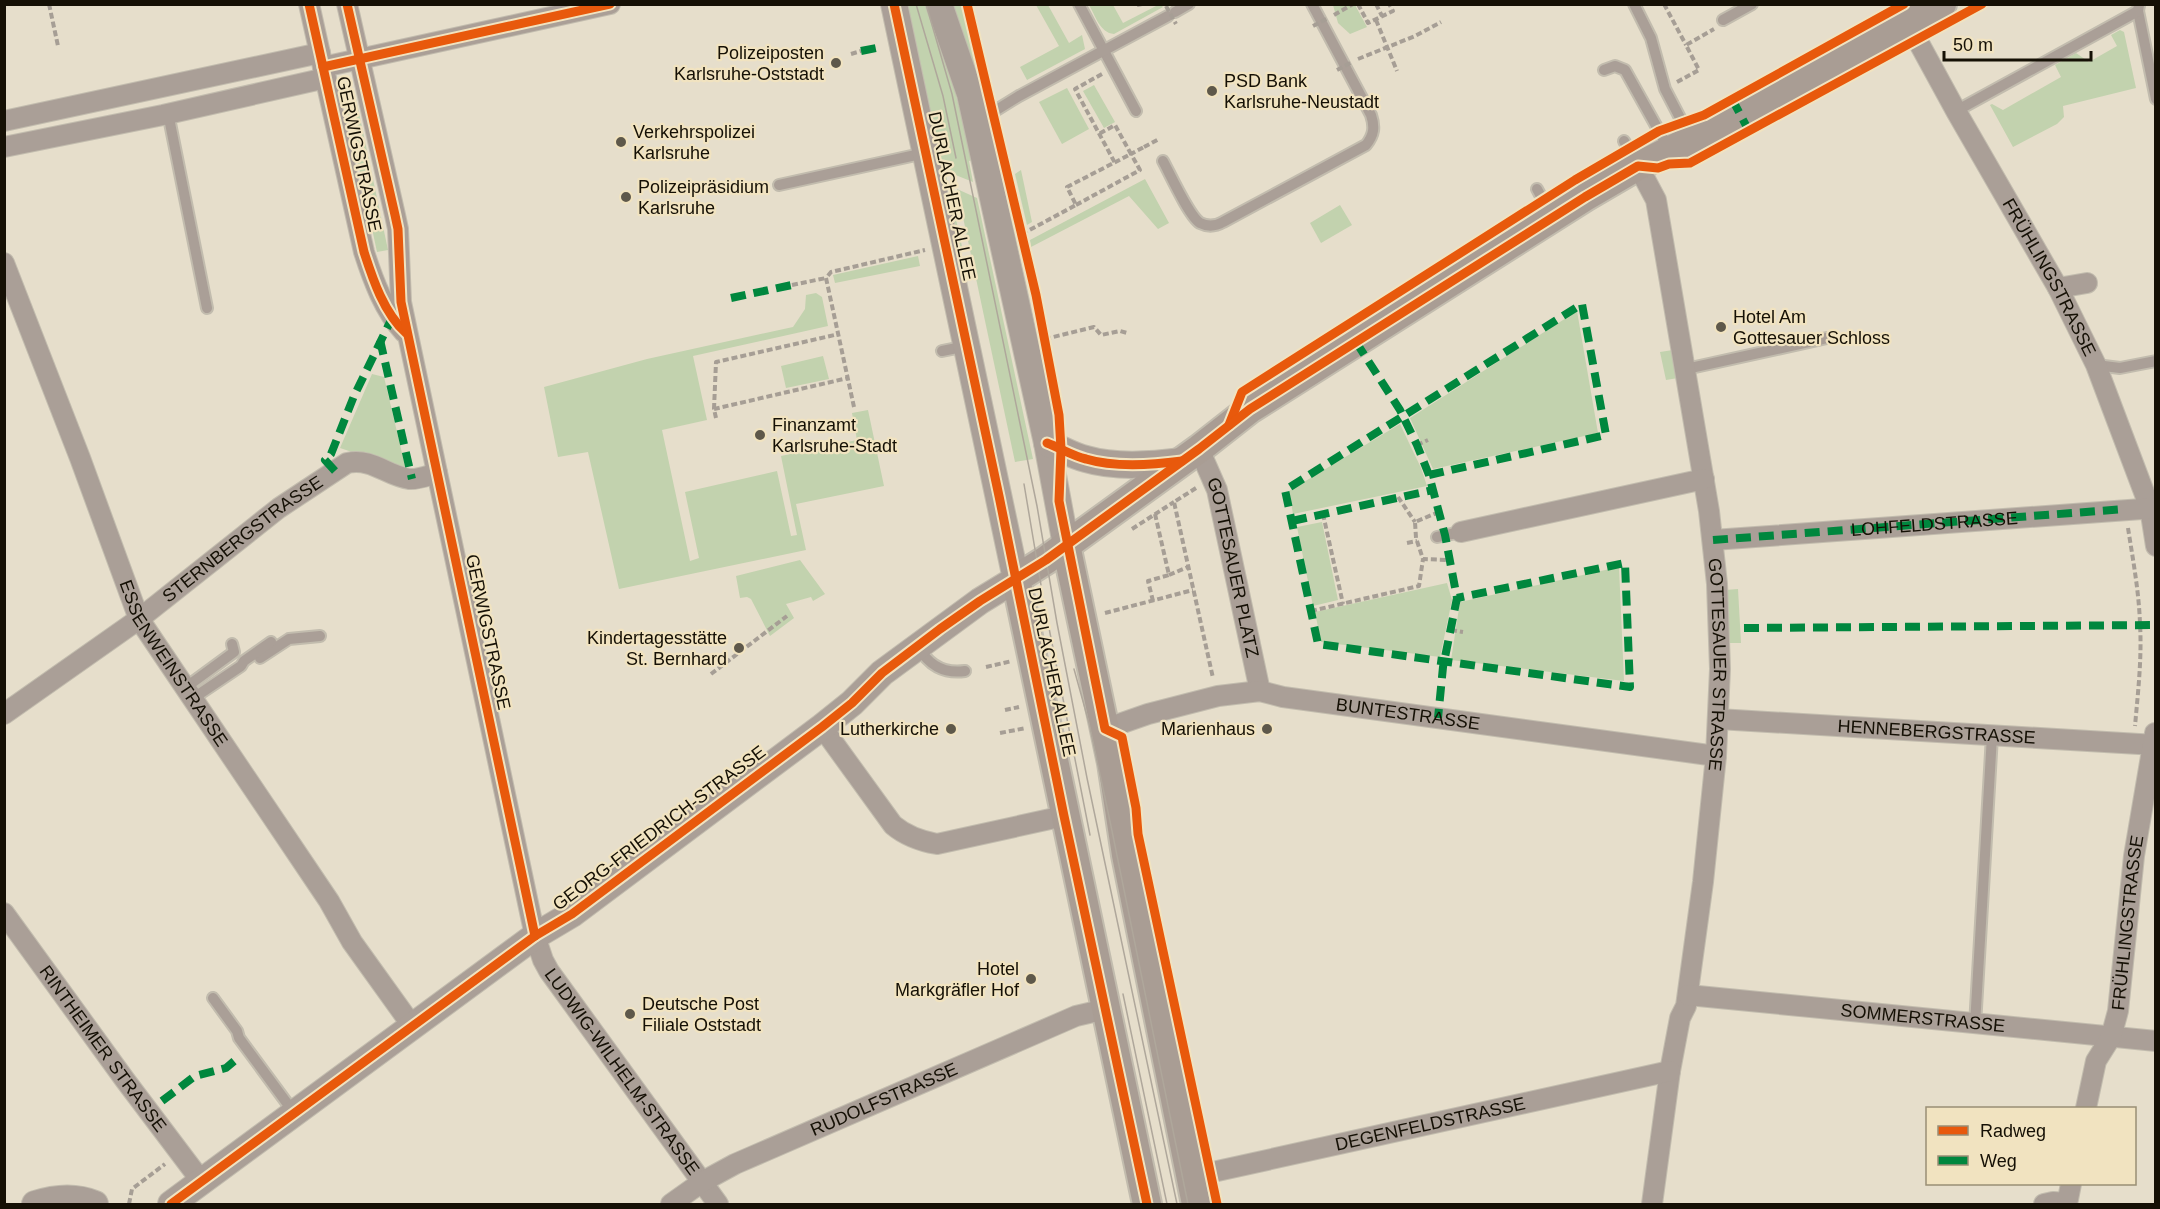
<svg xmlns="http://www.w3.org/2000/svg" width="2160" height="1209" font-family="Arial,sans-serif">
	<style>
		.green { fill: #c2d2ae }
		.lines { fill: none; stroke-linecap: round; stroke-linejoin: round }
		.service-casing { stroke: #c2bcae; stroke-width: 14 }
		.minor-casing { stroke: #c2bcae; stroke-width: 22 }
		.tertiary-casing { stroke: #c2bcae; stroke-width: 28 }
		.secondary-casing { stroke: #c2bcae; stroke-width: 32 }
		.path { stroke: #a69e95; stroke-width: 4; stroke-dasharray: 6 3; stroke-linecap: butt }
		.service { stroke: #aa9f97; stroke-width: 10 }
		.minor { stroke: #aa9f97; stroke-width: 20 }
		.tertiary { stroke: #aa9f97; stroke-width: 26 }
		.secondary { stroke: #a99d94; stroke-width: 28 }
		.tram { stroke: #afa79b; stroke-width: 1.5 }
		.path-bridge { stroke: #a69e95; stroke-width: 4; stroke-dasharray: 6 3; stroke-linecap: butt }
		.quiet { stroke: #00873e; stroke-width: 8; stroke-dasharray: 15 8; stroke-linecap: butt }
		.cycleway-casing { stroke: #f1e3c0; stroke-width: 13 }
		.cycleway { stroke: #e8590c; stroke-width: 9 }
		.poi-dot { fill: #5e584a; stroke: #f1e3c0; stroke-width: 2 }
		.labels { text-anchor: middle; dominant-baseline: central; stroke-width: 4.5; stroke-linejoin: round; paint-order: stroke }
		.poi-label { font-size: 18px; fill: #151005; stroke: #f1e3c0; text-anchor: start }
		.street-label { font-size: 18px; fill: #151005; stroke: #f1e3c0 }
	</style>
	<rect width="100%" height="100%" fill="#e6decb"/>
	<g class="green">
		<polygon points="900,5 933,5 969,146 977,159 969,161 973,182 953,174 946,175 949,190 941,191"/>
		<polygon points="944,5 963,5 981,92"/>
		<polygon points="1036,5 1048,5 1069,43 1082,35 1085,49 1027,80 1020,67 1059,46"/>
		<path d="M1089 5H1113L1123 23 1158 5H1161L1163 7 1114 34C1100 33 1095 15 1089 5Z"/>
		<polygon points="1333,5 1355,5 1367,27 1350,34 1338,23"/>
		<polygon points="2120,30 2124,32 2136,88 2063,106 2064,117 2057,124 2013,147 1990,105 1992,104 2003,110 2061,77 2055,65 2076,53 2089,62 2117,46 2111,35"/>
		<polygon points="1094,85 1115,122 1104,128 1083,91"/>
		<polygon points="1067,88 1089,129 1062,144 1039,102"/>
		<polygon points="356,99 388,250 377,252 345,102"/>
		<polygon points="1021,170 1032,222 1027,225 1015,174"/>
		<polygon points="1145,179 1169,223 1158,229 1129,196 1031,247 1030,240"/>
		<polygon points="957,189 977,198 1033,459 1015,462"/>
		<polygon points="952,201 963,251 961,252 947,218 943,204"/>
		<polygon points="1340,205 1352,225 1321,243 1310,223"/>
		<polygon points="918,256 920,266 835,283 833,275"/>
		<polygon points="816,293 822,297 828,326 693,356 707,420 662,430 690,561 699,558 685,492 777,471 791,536 797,535 781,456 857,440 852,413 868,410 884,486 796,504 806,550 619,589 588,452 558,457 544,387 647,359 793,327 805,309 806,295"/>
		<polygon points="1577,311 1598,433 1433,469 1410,418"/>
		<polygon points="1673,350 1678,378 1666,380 1660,352"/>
		<polygon points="823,356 829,379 786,388 781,366"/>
		<polygon points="372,374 384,377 406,470 340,448"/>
		<polygon points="1400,424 1421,468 1427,486 1293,514 1289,491"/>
		<polygon points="1322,522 1338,600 1313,606 1297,527"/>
		<polygon points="800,560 825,594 813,601 811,597 786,604 794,618 770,636 751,599 747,597 740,598 736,576"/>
		<polygon points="1619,567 1624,681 1451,660 1460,602"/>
		<polygon points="1447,583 1452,600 1440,657 1321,642 1315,612"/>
		<polygon points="1738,589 1741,643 1729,643 1725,590"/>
	</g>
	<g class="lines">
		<g class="service-casing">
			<g id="service">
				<polyline points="1079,4 1136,111"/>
				<polyline points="1634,4 1651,38 1665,89 1691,139"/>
				<polyline points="1899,4 1908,22"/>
				<polyline points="2139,5 2138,11 2156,99"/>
				<polyline points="1175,12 1189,4"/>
				<polyline points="1723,20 1752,4"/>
				<polyline points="1604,70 1615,66 1625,70 1669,149"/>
				<polyline points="1956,111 2138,11"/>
				<polyline points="168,113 207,308"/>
				<polyline points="977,122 1019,96 1168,16"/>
				<polyline points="1624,141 1638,166"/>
				<path d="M1163 161C1170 174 1189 216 1200 223 1208 227 1216 226 1223 222L1366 145C1374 135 1375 127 1371 115L1312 4"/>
				<polyline points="779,185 925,153"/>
				<polyline points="1537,189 1552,217"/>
				<polyline points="942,351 967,346"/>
				<polyline points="2096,365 2120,368 2156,361"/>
				<polyline points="1686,369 1827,338"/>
				<polyline points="1437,537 1461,532"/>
				<path d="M918 646C928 665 944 674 965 671"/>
				<polyline points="260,658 289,639 320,636"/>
				<polyline points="185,688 234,652 232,644"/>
				<polyline points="192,699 241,666 244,661 271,642"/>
				<polyline points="213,998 237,1031 239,1038 295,1114"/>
				<polyline points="1975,1025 1992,736"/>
			</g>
		</g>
		<g class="minor-casing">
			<g id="minor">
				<path d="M309 4 364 252C373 280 384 310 404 332"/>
				<path id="s1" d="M347 4 395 215 398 229 401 302 535 936 543 960 549 971 718 1204"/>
				<path id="s2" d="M1908 23 1956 111 2058 288 2096 365 2150 508 2156 546"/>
				<polyline points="323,67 610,4"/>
				<polyline points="4,121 320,53"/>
				<polyline points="4,147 163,115 326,78"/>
				<path id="s3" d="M1638 166 1656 200 1709 511 1717 584 1720 669 1716 756 1703 882 1686 1006 1680 1018 1670 1071 1652 1204"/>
				<path id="s4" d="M4 263 80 458 139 619 329 901 352 942 413 1027"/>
				<polyline points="2058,288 2087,283"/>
				<path id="s5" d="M1199 449 1217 490 1260 691"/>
				<polyline points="1461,532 1704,479"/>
				<path id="s6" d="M1713 540 2156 508"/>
				<path id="s7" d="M4 714 139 619 279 508 347 463C373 458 385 475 409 479 418 480 429 475 437 473"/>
				<path id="s8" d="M1718 719 2156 745"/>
				<path d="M822 727 893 825C906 836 920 841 937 844L1064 816"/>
				<path id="s9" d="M1105 729 1148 714 1218 696 1260 691 1283 697 1716 756"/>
				<path id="s10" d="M4 913 125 1080 202 1182"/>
				<path id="s11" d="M1688 995 2156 1041"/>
				<path id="s12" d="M2086 1108 2096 1061 2111 1037 2118 1011 2134 856 2155 733"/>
				<path id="s13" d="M1190 1177 1670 1071"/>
				<path id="s14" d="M671 1204 702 1182 735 1164 1076 1016 1106 1009"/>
				<polyline points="2044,1204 2053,1202 2067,1203"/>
				<polyline points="2067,1204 2071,1184"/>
			</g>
		</g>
		<g class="tertiary-casing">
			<g id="tertiary">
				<polyline points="939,4 970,94 1047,443 1066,545"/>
				<path d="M1047 443C1060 448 1073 456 1086 459 1116 468 1152 465 1182 461"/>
				<path d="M35 1204C54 1198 76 1196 95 1204"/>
				<polyline points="171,1204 535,936 572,914 822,727 852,703 882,673 980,601 1016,579 894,4"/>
			</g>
		</g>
		<g class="secondary-casing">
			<g id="secondary">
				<polyline points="1066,545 1112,763 1126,855 1196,1204"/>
				<polyline points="1147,1204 1016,579 1046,560 1199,449 1250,409 1585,197 1638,166 1741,115 1942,4"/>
			</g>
		</g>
		<g class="path">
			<polyline points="49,4 58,46"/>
			<polyline points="1358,4 1368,23 1393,11 1389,4"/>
			<polyline points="1376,4 1382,16"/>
			<polyline points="1664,4 1686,45"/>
			<polyline points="1137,5 1142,4"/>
			<polyline points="1334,15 1353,4"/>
			<polyline points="1376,20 1397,71"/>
			<polyline points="851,54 861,51"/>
			<polyline points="1358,59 1415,36 1441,22"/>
			<polyline points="1102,74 1075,89 1115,163"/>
			<polyline points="1677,82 1699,70 1686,45 1714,29"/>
			<polyline points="1076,205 1140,170 1131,154 1144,147"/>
			<polyline points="1022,234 1076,205 1067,187 1131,154 1115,125 1099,134"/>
			<polyline points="792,285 826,278"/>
			<polyline points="1045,339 1094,327 1101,335 1120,331 1127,333"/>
			<polyline points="854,407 826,278 831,272 925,250"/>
			<polyline points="714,409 716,362 839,334"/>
			<polyline points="716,418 714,409 848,378"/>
			<polyline points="1417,445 1428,440"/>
			<polyline points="1196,488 1174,502 1213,678"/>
			<polyline points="1398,497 1415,522"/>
			<polyline points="1439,512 1415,522 1416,538 1423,559 1449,560"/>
			<polyline points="1323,514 1343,604"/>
			<path d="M2128 528C2133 560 2139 592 2140 624 2142 658 2138 692 2135 726"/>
			<polyline points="1132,529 1174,502"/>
			<polyline points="1407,543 1417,541"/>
			<polyline points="1169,575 1188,567"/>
			<polyline points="1153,601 1148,581 1169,575 1155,514"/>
			<polyline points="1311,611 1419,586 1423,559"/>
			<polyline points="1105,613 1193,590"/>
			<polyline points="1451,630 1463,632"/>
			<polyline points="986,667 1012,661"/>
			<polyline points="711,674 787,616"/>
			<polyline points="1005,710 1019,707"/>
			<polyline points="1000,733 1026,728"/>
			<polyline points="129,1204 132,1189 165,1164"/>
		</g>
		<use href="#service" class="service"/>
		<use href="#minor" class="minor"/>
		<use href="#tertiary" class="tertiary"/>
		<use href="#secondary" class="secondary"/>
		<g class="tram">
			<polyline points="916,4 943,96 956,158"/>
			<polyline points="926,4 952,94 1037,506 1057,623 1087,778 1177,1204"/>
			<polyline points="1024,484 1041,585"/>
			<polyline points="1048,623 1090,835"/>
			<polyline points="1047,657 1056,749 1152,1204"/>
			<polyline points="1074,669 1089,723 1111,826 1188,1204"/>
			<polyline points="1123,994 1167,1204"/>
		</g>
		<g class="path-bridge">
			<polyline points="1166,6 1176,24"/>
			<polyline points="1313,26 1328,18"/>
			<polyline points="1337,70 1352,62"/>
			<polyline points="1144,147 1159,139"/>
		</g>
		<g class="quiet">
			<polyline points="861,51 881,47"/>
			<polyline points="1732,99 1749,131"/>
			<polyline points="731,298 792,285"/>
			<polyline points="380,340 412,479"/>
			<polyline points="1356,342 1400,410 1417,445 1429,475 1445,535 1457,598 1443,667 1438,718"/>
			<polyline points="335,471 325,460 331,454 354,396 392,318"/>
			<polyline points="1429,475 1606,435 1582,304 1285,490 1318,644 1630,687 1625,563 1457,598"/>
			<polyline points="1292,521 1433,490"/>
			<polyline points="1713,540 2125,509"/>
			<polyline points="1744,628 2156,625"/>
			<polyline points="162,1101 195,1076 226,1068 239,1057"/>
		</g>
		<g class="cycleway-casing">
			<g id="cycleway">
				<path d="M309 4 364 252C373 280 384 313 406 333"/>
				<polyline points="347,4 395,215 398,229 401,302 535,936"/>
				<polyline points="894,4 999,496 1064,816 1147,1204"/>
				<polyline points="967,4 1036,295 1059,415 1061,449 1059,501 1105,729 1122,737 1136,808 1138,834 1217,1204"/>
				<polyline points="323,67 610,4"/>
				<polyline points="1229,425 1242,392 1575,180 1659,131 1704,115 1904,4"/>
				<path d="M1047 443C1060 448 1073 456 1086 459 1116 468 1152 465 1182 461"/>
				<polyline points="171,1204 535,936 572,914 822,727 852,703 882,673 940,629 980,601 1046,560 1199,449 1250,409 1585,197 1638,166 1658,168 1669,164 1690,163 1982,4"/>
			</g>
		</g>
		<use href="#cycleway" class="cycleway"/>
	</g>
	<g class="poi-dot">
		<circle cx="836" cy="63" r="6"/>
		<circle cx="1212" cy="91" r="6"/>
		<circle cx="621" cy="142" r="6"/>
		<circle cx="626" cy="197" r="6"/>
		<circle cx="1721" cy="327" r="6"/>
		<circle cx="760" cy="435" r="6"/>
		<circle cx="739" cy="648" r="6"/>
		<circle cx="951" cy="729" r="6"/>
		<circle cx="1267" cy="729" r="6"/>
		<circle cx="1031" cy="979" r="6"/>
		<circle cx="630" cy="1014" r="6"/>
	</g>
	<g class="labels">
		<g class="poi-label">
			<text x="824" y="53" text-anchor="end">Polizeiposten<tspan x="824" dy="21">Karlsruhe-Oststadt</tspan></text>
			<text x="1224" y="81">PSD Bank<tspan x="1224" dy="21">Karlsruhe-Neustadt</tspan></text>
			<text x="633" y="132">Verkehrspolizei<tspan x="633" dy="21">Karlsruhe</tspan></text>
			<text x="638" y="187">Polizeipräsidium<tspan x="638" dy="21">Karlsruhe</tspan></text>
			<text x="1733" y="317">Hotel Am<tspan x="1733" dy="21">Gottesauer Schloss</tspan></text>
			<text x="772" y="425">Finanzamt<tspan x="772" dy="21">Karlsruhe-Stadt</tspan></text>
			<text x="727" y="638" text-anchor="end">Kindertagesstätte<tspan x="727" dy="21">St. Bernhard</tspan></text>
			<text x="939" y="729" text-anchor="end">Lutherkirche</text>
			<text x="1255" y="729" text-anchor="end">Marienhaus</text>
			<text x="1019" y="969" text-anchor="end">Hotel<tspan x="1019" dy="21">Markgräfler Hof</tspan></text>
			<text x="642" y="1004">Deutsche Post<tspan x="642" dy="21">Filiale Oststadt</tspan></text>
		</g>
		<g class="street-label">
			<text transform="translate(359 154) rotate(78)">GERWIGSTRASSE</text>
			<text transform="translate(952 196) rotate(78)">DURLACHER ALLEE</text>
			<text stroke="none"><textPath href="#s2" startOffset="291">FRÜHLINGSTRASSE</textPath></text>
			<text stroke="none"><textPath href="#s6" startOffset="222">LOHFELDSTRASSE</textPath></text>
			<text stroke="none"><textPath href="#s7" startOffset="296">STERNBERGSTRASSE</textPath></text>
			<text stroke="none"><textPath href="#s5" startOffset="124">GOTTESAUER PLATZ</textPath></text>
			<text transform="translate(488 632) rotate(78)">GERWIGSTRASSE</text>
			<text stroke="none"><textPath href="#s4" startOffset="436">ESSENWEINSTRASSE</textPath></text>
			<text stroke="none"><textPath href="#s3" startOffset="508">GOTTESAUER STRASSE</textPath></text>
			<text transform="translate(1052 672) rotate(78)">DURLACHER ALLEE</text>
			<text stroke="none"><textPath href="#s9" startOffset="310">BUNTESTRASSE</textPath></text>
			<text stroke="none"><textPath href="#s8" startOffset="219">HENNEBERGSTRASSE</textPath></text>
			<text transform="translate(659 828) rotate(-37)">GEORG-FRIEDRICH-STRASSE</text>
			<text stroke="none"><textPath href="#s12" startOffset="192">FRÜHLINGSTRASSE</textPath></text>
			<text stroke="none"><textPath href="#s11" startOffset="236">SOMMERSTRASSE</textPath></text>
			<text stroke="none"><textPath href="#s10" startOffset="168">RINTHEIMER STRASSE</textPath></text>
			<text stroke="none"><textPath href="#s1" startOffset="1114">LUDWIG-WILHELM-STRASSE</textPath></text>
			<text stroke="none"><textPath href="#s14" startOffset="238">RUDOLFSTRASSE</textPath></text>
			<text stroke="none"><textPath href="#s13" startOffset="246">DEGENFELDSTRASSE</textPath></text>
		</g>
	</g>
	<rect width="2160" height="1209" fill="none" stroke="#151005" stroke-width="12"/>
	<rect x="1926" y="1107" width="210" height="78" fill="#f1e3c0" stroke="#998f75" stroke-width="1.5"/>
	<rect x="1938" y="1126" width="30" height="9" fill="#e8590c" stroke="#998f75" stroke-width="1.5"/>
	<text x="1980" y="1137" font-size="18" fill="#151005">Radweg</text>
	<rect x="1938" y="1156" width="30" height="9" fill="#00873e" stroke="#998f75" stroke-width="1.5"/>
	<text x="1980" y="1167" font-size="18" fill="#151005">Weg</text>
	<path d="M1944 51v9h147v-9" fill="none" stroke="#151005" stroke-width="3"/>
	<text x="1953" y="51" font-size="18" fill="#151005" stroke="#f1e3c0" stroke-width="4.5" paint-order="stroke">50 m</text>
</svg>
